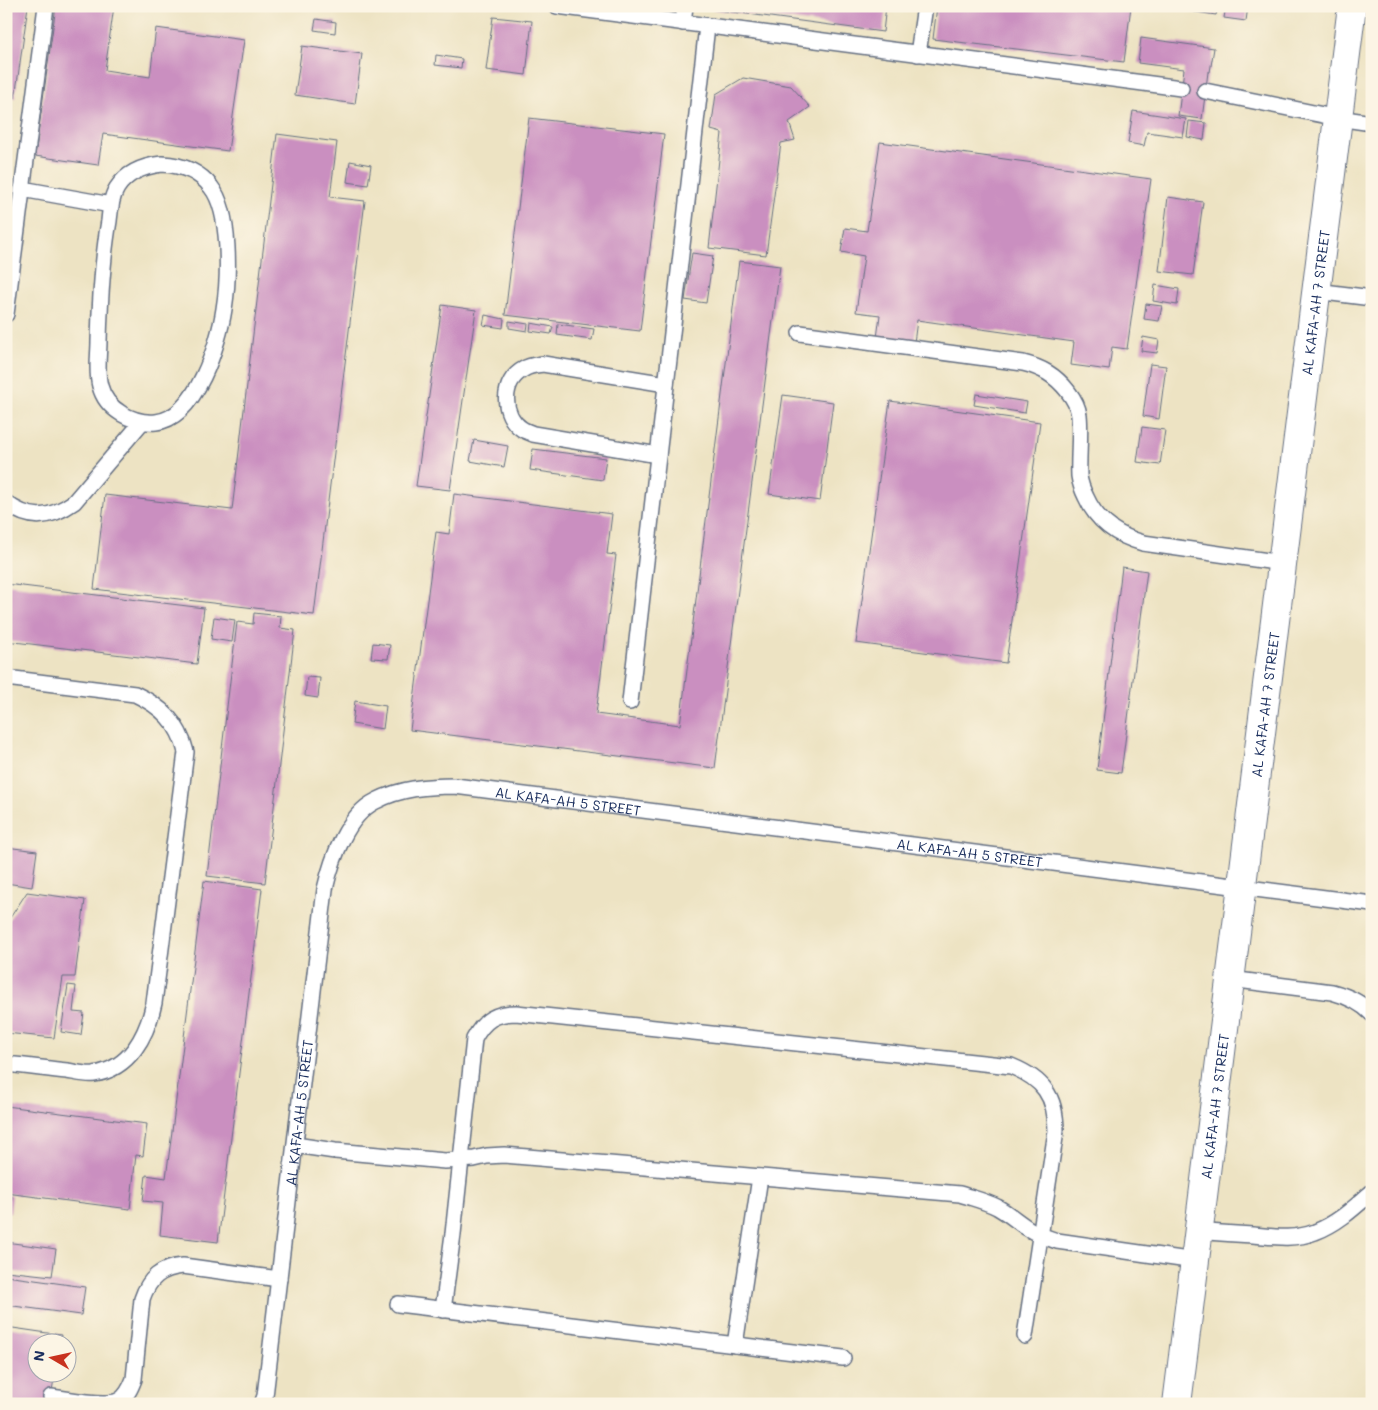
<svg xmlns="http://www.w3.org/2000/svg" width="1378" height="1410" font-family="Mali,sans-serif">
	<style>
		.building { fill: #ca8fc0 }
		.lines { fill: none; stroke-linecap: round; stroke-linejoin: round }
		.service-casing { stroke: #646e81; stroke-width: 18 }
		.minor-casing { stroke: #646e81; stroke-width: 30 }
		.service { stroke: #fff; stroke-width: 15 }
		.minor { stroke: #fff; stroke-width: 28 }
		.labels { text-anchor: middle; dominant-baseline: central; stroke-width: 5; stroke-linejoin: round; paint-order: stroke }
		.street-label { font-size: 14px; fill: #1b2f5e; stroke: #fcf5e5 }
	</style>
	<rect width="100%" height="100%" fill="#fcf5e5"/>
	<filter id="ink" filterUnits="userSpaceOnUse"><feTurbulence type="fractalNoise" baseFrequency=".02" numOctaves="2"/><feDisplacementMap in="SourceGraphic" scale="10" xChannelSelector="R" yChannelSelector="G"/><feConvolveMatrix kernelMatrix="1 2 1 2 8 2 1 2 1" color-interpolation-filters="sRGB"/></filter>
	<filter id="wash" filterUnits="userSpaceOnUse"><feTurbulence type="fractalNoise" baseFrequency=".0096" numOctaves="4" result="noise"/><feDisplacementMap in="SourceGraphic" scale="20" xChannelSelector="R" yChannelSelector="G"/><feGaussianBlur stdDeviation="1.12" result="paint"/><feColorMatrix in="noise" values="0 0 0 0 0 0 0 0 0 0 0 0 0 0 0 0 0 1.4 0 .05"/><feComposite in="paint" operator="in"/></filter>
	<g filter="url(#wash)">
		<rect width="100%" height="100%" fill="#ede3c3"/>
		<g id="blocks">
			<g class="building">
				<polygon points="6,6 28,6 15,98 6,97"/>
				<polygon points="56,6 114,6 105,70 150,77 156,28 244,40 228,151 103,134 98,165 35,156"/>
				<polygon points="696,6 886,6 883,32 695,7"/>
				<polygon points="937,6 1131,6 1124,62 933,39"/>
				<polygon points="1183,6 1218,6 1216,15 1182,10"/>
				<polygon points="1226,6 1248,6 1246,21 1224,18"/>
				<polygon points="493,17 532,21 526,75 486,70"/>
				<polygon points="316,19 336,22 335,33 314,30"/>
				<polygon points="1141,38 1214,48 1210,72 1208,72 1202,119 1178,116 1184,69 1138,63"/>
				<polygon points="302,46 362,54 355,104 295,95"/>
				<polygon points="436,55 462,59 461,68 435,65"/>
				<polygon points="743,78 791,86 810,107 789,122 795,140 781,143 766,255 709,248 722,133 711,130 716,94"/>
				<polygon points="1133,111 1186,119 1183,137 1147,132 1144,146 1128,143"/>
				<polygon points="529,118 664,134 640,331 505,315"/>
				<polygon points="1189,121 1206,123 1204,140 1187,137"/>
				<polygon points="277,134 337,142 330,197 365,201 314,615 94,589 105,495 232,510"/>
				<polygon points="880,142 1151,179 1127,349 1112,347 1109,370 1071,365 1074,342 917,320 914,343 877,338 880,315 856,312 864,256 841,252 845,228 867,231"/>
				<polygon points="350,161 371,165 368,185 347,182"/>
				<polygon points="1168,197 1203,202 1193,275 1159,271"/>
				<polygon points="692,253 713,256 706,303 685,300"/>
				<polygon points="739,261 780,266 715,768 410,730 436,532 449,534 454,494 612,514 607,554 616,555 596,714 680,725"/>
				<polygon points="1155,285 1179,289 1177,305 1153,301"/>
				<polygon points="1146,304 1162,306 1159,321 1144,319"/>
				<polygon points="442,305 476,310 450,490 416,486"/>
				<polygon points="485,315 504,319 503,328 483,325"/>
				<polygon points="509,321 528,324 527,331 509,328"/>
				<polygon points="531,323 553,327 551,334 530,331"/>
				<polygon points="558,324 594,329 592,340 557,335"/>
				<polygon points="1143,337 1159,340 1157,353 1141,351"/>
				<polygon points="1150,364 1166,366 1159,419 1143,416"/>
				<polygon points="976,394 1027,402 1025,413 974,405"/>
				<polygon points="783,395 833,402 820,501 769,494"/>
				<polygon points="890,401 1040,422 1006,663 856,643"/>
				<polygon points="1142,427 1165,430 1160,465 1137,462"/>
				<polygon points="474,440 508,446 504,467 470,461"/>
				<polygon points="533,449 606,458 603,480 530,470"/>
				<polygon points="1122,567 1147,571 1121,773 1097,770"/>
				<polygon points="6,584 204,608 197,664 6,641"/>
				<polygon points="254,613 281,616 280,628 295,630 265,883 207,876 237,622 253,624"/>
				<polygon points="214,617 235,620 232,642 211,639"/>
				<polygon points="373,643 390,645 388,659 371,658"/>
				<polygon points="307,677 320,678 318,698 305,696"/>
				<polygon points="355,701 386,706 383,729 352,724"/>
				<polygon points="6,847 37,851 32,887 6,883"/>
				<polygon points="204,881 262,889 218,1242 160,1235 163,1203 143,1201 146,1175 166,1178"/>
				<polygon points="27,892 85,900 75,977 63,977 54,1038 6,1033 6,924"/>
				<polygon points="68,985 76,986 73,1012 84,1013 81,1035 61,1032"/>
				<polygon points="6,1106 147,1124 143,1156 136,1155 130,1209 6,1193"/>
				<polygon points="6,1195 12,1196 10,1213 6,1212"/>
				<polygon points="6,1242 56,1249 52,1276 6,1271"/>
				<polygon points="6,1276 85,1287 81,1315 6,1305"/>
				<polygon points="6,1327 61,1335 60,1342 38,1342 38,1372 55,1372 50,1404 22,1404 6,1401"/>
			</g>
		</g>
	</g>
	<g filter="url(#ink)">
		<use href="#blocks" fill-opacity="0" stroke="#646e81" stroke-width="1"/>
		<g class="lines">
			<g class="service-casing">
				<g id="service">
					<polyline points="557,6 1181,88"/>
					<polyline points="683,23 685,6"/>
					<polyline points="918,54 925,6"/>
					<polyline points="1205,91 1338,118 1372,123"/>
					<path d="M162 164C182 165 199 171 211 187 231 212 229 278 224 309 219 343 196 418 156 422 133 424 106 410 100 386 96 372 99 355 99 341 100 301 102 261 109 221 110 211 111 197 117 188 127 172 144 166 162 164Z"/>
					<polyline points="22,189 111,205"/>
					<polyline points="1316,291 1372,298"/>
					<polyline points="6,314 46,6"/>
					<path d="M800 333 1023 363C1031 365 1040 368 1048 373 1061 381 1077 399 1079 415 1081 435 1078 456 1079 476 1080 483 1083 491 1086 497 1097 522 1118 536 1143 543L1282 563"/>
					<path d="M658 455 533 434C529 432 525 431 522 429 501 415 501 381 524 369 530 365 536 365 543 364L666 384"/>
					<path d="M6 503C30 521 50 519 74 502L142 422"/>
					<path d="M6 678 135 694C161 706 179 723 186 752L154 1003C147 1035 130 1069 94 1074 85 1075 75 1072 67 1071 47 1069 27 1066 6 1064"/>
					<polyline points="630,702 707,26"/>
					<path d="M1230 979 1332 992C1347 996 1361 1002 1372 1014"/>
					<path d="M295 1145 335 1151 445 1161 474 1159 487 1156 504 1155 960 1194C972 1198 985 1201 997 1207 1008 1213 1018 1222 1029 1229 1038 1235 1048 1238 1057 1241L1195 1261"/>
					<path d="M1198 1231C1217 1233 1235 1234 1253 1235 1274 1237 1295 1240 1315 1232 1337 1224 1355 1207 1372 1192"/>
					<polyline points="398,1304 843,1358"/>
					<path d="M443 1310 453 1234 474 1039C484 1020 495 1013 516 1013L1011 1066C1043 1079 1056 1096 1056 1131L1025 1336"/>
					<polyline points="735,1345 760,1177"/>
					<path d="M51 1397C68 1399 104 1407 118 1401 127 1397 131 1387 134 1379L142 1299C149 1278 161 1268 183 1266L279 1279"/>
					<path id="s1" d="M262 1404 265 1396 325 889C332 859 347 815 376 801 401 788 428 786 455 786L1372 904"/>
				</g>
			</g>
			<g class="minor-casing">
				<g id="minor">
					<path id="s2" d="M1177 1404 1352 6"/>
				</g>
			</g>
			<use href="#service" class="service"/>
			<use href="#minor" class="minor"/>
		</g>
	</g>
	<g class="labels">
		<g class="street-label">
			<text stroke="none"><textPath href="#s2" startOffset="1110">AL KAFA-AH 7 STREET</textPath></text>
			<text stroke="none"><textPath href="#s2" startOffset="705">AL KAFA-AH 7 STREET</textPath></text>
			<text stroke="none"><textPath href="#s1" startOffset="819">AL KAFA-AH 5 STREET</textPath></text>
			<text stroke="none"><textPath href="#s1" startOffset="1224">AL KAFA-AH 5 STREET</textPath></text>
			<text stroke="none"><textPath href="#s2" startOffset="300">AL KAFA-AH 7 STREET</textPath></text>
			<text stroke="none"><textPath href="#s1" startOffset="294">AL KAFA-AH 5 STREET</textPath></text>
		</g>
	</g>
	<rect width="1378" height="1410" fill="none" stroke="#fcf5e5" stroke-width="25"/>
	<g transform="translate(52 1358) rotate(279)"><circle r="24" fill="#fcf5e5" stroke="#a2a6af"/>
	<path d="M0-4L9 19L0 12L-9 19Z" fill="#c8321e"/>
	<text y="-8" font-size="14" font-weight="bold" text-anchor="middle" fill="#1b2f5e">N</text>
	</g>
</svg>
